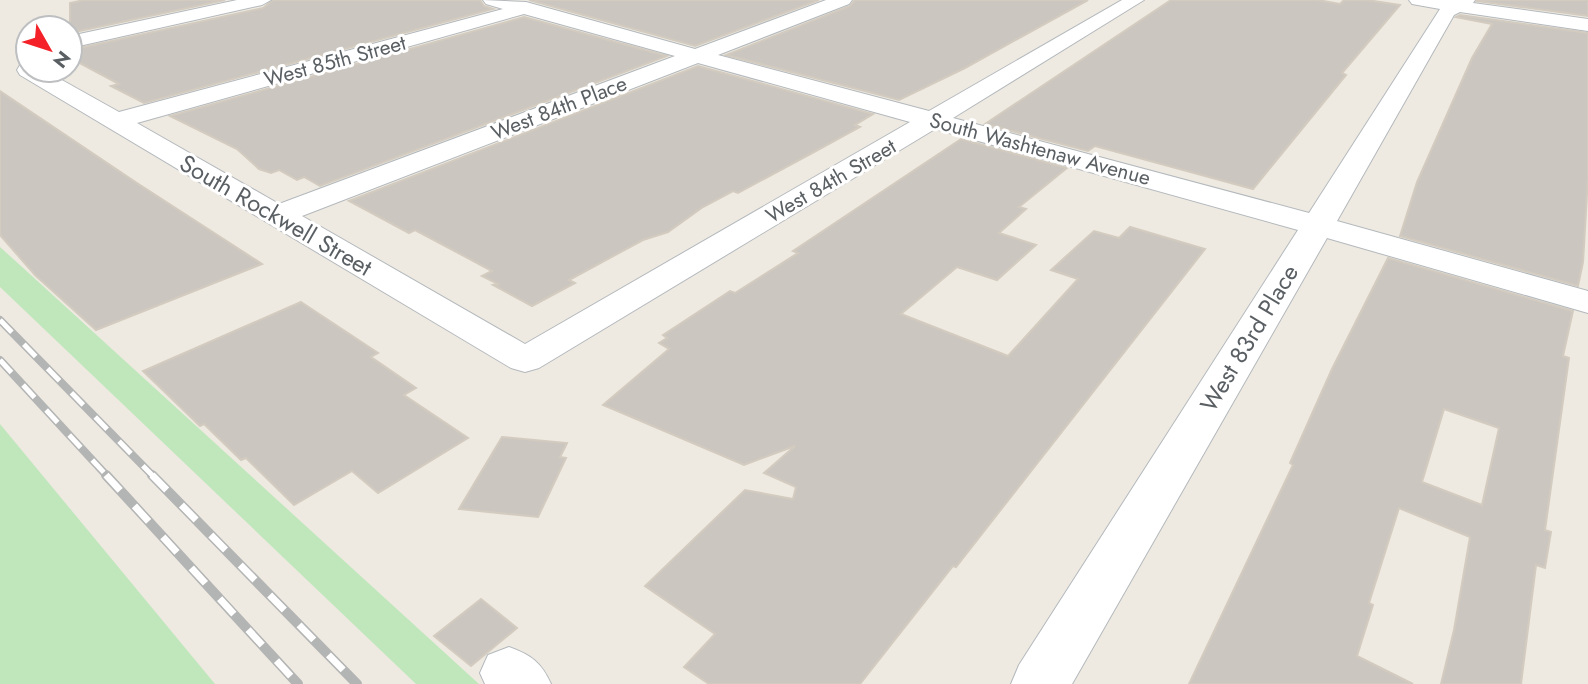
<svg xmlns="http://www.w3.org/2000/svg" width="1588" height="684" font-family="Jost,sans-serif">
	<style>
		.green { fill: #c0e7bc }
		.building { fill: #cbc7c0; stroke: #d3cbbf; stroke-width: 2; fill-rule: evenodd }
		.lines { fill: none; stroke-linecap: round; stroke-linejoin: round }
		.minor-casing { stroke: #b4b9bd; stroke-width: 2 }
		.minor { fill: #fff; fill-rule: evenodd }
		.rail-far1-casing { stroke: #b3b4b4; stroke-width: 8 }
		.rail-casing { stroke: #b3b4b4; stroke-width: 10 }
		.rail-far1 { stroke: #fff; stroke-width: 5; stroke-dasharray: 17; stroke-linecap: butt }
		.rail { stroke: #fff; stroke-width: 7; stroke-dasharray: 21; stroke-linecap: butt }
		.labels { text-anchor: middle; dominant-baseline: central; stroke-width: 6; stroke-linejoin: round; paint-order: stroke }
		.far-street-label { font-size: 21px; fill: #5a5f63; stroke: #fff }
		.street-label { font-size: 24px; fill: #5a5f63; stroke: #fff }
	</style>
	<rect width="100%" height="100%" fill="#eeeae1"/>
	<g class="green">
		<polygon points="0,247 21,266 479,684 416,684 0,287"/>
		<polygon points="0,424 215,684 0,684"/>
	</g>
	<g class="building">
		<polygon points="84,0 225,0 70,33 70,3"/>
		<polygon points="273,0 480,0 484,6 493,9 144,103 111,86 119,84 70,58 70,50 263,8"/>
		<polygon points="529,0 819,0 695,46"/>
		<polygon points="855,0 1088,0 965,68 899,100 726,55 850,6"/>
		<polygon points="1171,0 1318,0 1340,4 1344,0 1367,0 1400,5 1342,73 1346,75 1253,189 1095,146 1088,151 985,124"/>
		<polygon points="1478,0 1588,0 1588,16 1477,1"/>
		<polygon points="1460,15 1588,33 1588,178 1583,262 1578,286 1400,236 1417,182 1472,58 1492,24 1456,17"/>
		<polygon points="524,17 667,56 320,186 304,177 297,180 279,170 271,173 259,169 237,149 170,116"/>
		<polygon points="698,66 873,114 855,125 860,127 814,152 738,193 733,191 703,207 668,232 643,240 569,280 575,283 532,306 493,285 498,284 482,276 492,271 415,230 409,233 349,201"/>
		<polygon points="0,91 137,183 262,264 96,330 35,275 0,235"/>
		<polygon points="961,139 1067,168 1019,207 1026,209 999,233 1036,245 997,280 957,267 901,314 1008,356 1078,279 1051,270 1094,231 1119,238 1130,227 1205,249 956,567 953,566 860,684 709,684 684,667 715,634 645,586 745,490 793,499 796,487 764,473 795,446 744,465 603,405 669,349 659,343 667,338 663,335 730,291 735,293 798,253 793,251"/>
		<path d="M1388 258 1573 311 1563 356 1569 358 1545 530 1551 532 1545 568 1536 565 1521 684H1441L1454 630 1470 537 1399 508 1369 603 1373 605 1357 656 1413 684H1189L1293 465 1290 463 1332 369ZM1444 409 1499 428 1482 505 1422 482Z"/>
		<polygon points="301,302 378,353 371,357 416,388 404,395 468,438 378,493 352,471 294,505 246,458 241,460 204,424 200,426 143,371"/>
		<polygon points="502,437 567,443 560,457 566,458 538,517 459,509"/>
		<polygon points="481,599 517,628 471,666 434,636"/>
	</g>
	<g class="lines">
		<g class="minor-casing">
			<g id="minor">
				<polygon points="237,0 271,0 262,5 70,48 70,36"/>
				<path d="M483 0 526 2 695 49 826 0H852L849 4 718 55 929 111 1122 0H1144L953 118 1309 213 1440 9 1412 4 1409 0H1475L1473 3 1588 19V31L1460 12 1454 15 1337 221 1588 291V313L1327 238 1072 684H1011L1019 665 1298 230 935 129 539 368 525 372 511 368 20 75 17 70 20 65 28 63V70H44L119 112 503 9 486 4ZM524 14 675 56 279 204 137 123ZM698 63 910 122 525 344 302 216Z"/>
				<path d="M509 647C531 655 541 662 551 684H485L480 673 488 655Z"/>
			</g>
		</g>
		<use href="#minor" class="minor"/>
		<g class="rail-far1-casing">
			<g id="rail-far1">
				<polyline points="0,320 154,477"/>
				<polyline points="0,360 108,477"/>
			</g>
		</g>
		<g class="rail-casing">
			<g id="rail">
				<polyline points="106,475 298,684"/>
				<polyline points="152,475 357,684"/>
			</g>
		</g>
		<use href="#rail-far1" class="rail-far1"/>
		<use href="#rail" class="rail"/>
	</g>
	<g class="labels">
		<g class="far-street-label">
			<text transform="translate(335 61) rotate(-15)">West 85th Street</text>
			<text transform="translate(559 108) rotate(-21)">West 84th Place</text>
			<text transform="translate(1040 149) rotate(15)">South Washtenaw Avenue</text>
			<text transform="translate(831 181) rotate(-30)">West 84th Street</text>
		</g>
		<g class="street-label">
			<text transform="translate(276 215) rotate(30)">South Rockwell Street</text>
			<text transform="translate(1249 338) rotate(-59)">West 83rd Place</text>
		</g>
	</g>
	<g transform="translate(49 49) rotate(129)"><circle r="33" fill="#ffffff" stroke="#bdbfc1" stroke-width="2"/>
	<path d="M0-5L12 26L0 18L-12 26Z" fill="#f42128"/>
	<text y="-10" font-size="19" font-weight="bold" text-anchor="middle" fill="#5a5f63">N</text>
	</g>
</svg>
